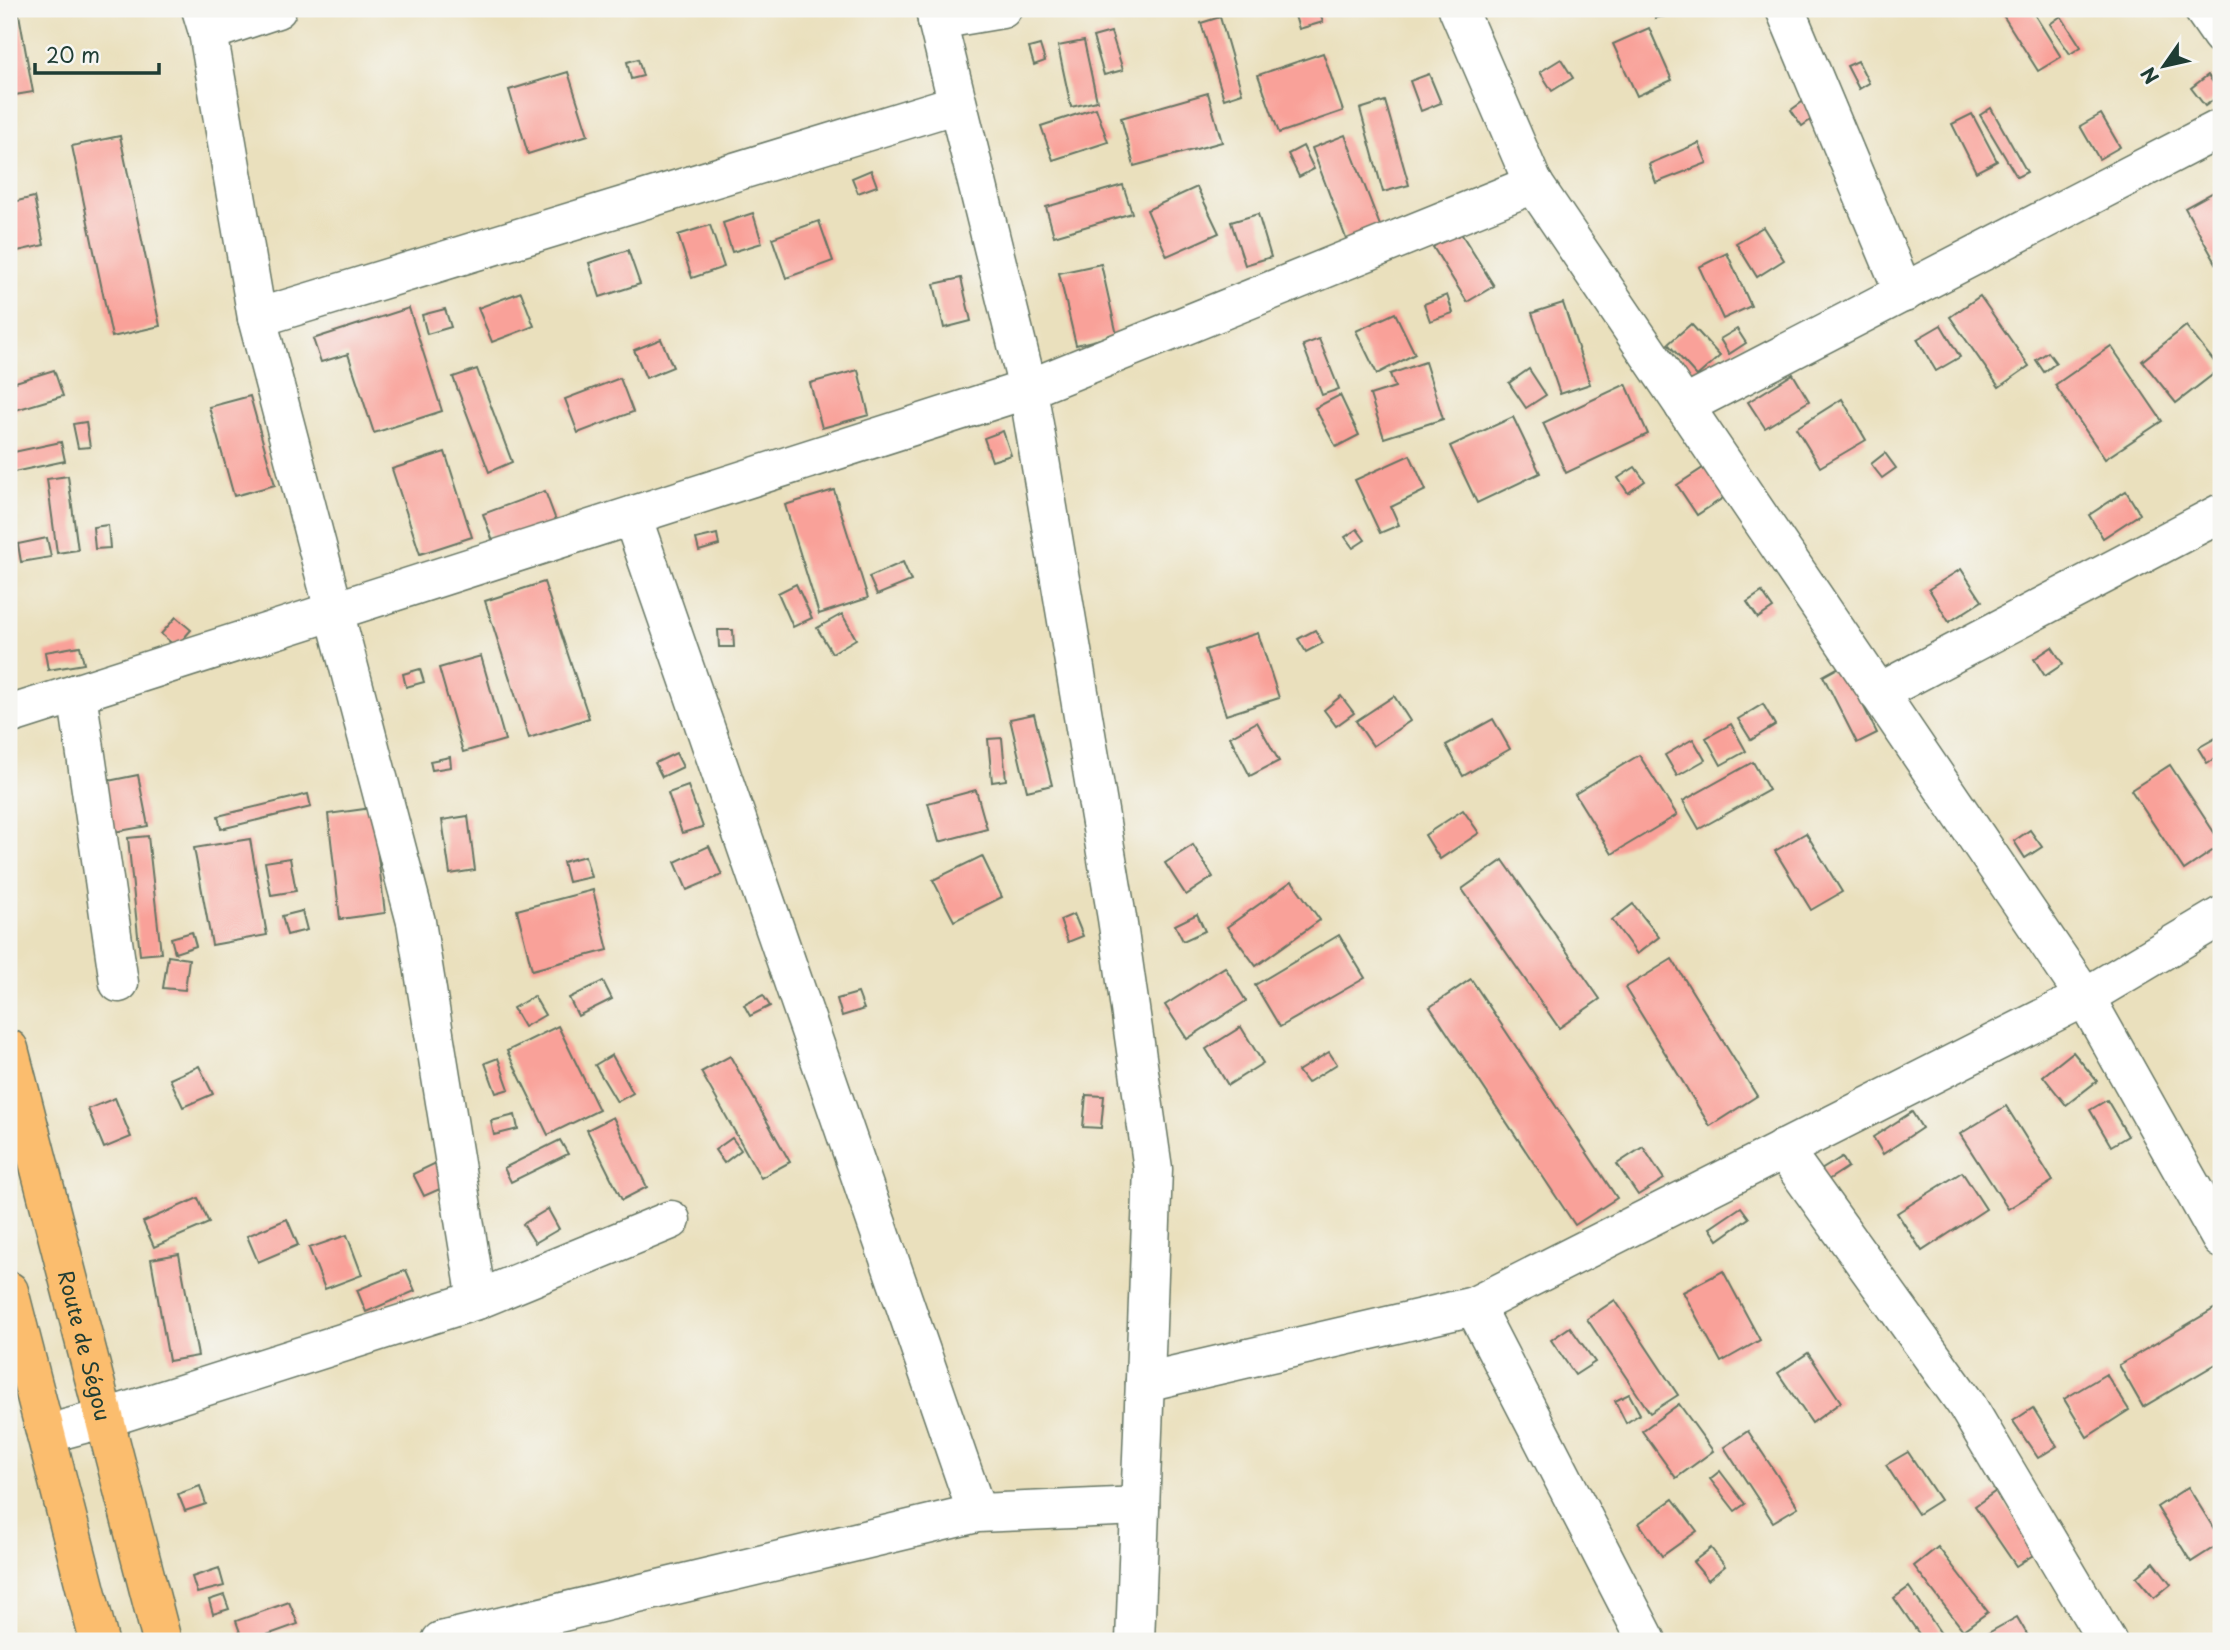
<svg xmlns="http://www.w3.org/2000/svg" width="2230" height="1650" font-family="'Playpen Sans',sans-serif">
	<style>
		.building { fill: #f9a199 }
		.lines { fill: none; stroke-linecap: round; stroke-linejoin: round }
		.minor-casing { stroke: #667664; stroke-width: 41 }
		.highway-casing { stroke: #667664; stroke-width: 41 }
		.minor { stroke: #fff; stroke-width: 38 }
		.highway { stroke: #fbbd6e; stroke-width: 38 }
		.labels { text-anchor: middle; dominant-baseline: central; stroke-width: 5; stroke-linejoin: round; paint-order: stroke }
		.street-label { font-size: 21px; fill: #1f3d34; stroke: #f6f6f2 }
	</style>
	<rect width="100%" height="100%" fill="#f6f6f2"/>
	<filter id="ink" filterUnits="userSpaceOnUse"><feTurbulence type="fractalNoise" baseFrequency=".0143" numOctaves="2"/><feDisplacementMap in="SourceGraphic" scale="14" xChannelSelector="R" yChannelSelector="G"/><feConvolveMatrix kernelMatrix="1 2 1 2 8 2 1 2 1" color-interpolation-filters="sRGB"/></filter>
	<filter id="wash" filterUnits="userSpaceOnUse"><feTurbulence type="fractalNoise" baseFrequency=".00686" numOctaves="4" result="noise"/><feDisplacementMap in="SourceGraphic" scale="28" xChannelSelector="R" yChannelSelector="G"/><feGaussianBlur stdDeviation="1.57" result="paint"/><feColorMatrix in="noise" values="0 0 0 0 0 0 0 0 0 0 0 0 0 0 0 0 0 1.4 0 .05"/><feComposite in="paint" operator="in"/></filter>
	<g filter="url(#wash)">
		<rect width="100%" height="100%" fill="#eae0bd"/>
		<g id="blocks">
			<g class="building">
				<polygon points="9,9 18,9 33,92 9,96"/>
				<polygon points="1293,9 1318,9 1323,22 1299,29"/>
				<polygon points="1654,9 1670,9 1671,15 1655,18"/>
				<polygon points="1999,9 2031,9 2061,57 2038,71"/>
				<polygon points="2061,16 2081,47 2070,54 2050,24"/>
				<polygon points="1220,17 1242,93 1224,99 1201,23"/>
				<polygon points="1649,28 1672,80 1637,96 1613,44"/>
				<polygon points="1111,32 1123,70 1104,75 1093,37"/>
				<polygon points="1084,41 1097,101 1071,107 1058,46"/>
				<polygon points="1040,45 1045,61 1034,65 1029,48"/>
				<polygon points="1323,53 1343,111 1279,133 1258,75"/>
				<polygon points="638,59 643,76 631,79 627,62"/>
				<polygon points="1561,59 1573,78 1552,91 1540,72"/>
				<polygon points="1858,61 1869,83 1859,89 1847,66"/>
				<polygon points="568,72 588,135 528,154 509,90"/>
				<polygon points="1429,74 1441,103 1421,111 1410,81"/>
				<polygon points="2208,75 2221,94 2205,106 2191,88"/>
				<polygon points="1208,93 1222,142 1134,166 1121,118"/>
				<polygon points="1805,100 1816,116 1802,126 1791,110"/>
				<polygon points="1385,101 1409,185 1383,192 1360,109"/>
				<polygon points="1096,108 1108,142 1053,160 1041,126"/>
				<polygon points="1991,108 2027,172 2017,177 1980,115"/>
				<polygon points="1972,114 1997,161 1976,172 1952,124"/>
				<polygon points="2101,114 2120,147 2099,159 2080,126"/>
				<polygon points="1345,135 1384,236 1350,249 1312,148"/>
				<polygon points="120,136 160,326 112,337 72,146"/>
				<polygon points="1699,143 1707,163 1656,183 1649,164"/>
				<polygon points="1303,146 1314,169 1299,177 1288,154"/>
				<polygon points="871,170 877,186 858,193 852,178"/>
				<polygon points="1123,185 1132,213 1054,236 1046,207"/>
				<polygon points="1197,187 1219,233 1167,256 1147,210"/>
				<polygon points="2221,188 2221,272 2185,208"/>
				<polygon points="34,197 44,245 9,253 9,203"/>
				<polygon points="753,213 762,243 732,252 723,223"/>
				<polygon points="1258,214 1271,257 1245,265 1231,222"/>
				<polygon points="819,221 833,261 786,278 772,238"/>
				<polygon points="710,225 724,267 692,278 678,235"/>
				<polygon points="1763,227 1784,260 1757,277 1736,243"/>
				<polygon points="1459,230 1494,286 1467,302 1433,247"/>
				<polygon points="628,250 640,284 600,297 589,263"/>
				<polygon points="1727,253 1751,306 1723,319 1699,267"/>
				<polygon points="1101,264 1117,335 1076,345 1059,273"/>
				<polygon points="961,278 971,321 944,328 934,284"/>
				<polygon points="521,292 534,326 492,342 478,308"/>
				<polygon points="1447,295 1453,313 1430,321 1424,304"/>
				<polygon points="1980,296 2029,366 1999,387 1950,317"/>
				<polygon points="1563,303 1590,384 1560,394 1532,313"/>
				<polygon points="409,308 442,411 374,433 348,354 321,362 313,339"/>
				<polygon points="445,309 451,327 427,334 422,315"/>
				<polygon points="1395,313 1415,354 1377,374 1356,331"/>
				<polygon points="1691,324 1720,356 1697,376 1668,344"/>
				<polygon points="1941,325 1960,357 1936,371 1917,339"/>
				<polygon points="2186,326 2220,369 2176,403 2142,361"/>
				<polygon points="1737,329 1746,343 1729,354 1720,339"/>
				<polygon points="661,339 673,367 646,378 634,350"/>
				<polygon points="1319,339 1339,389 1322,395 1303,345"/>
				<polygon points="2111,346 2162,421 2105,459 2055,385"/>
				<polygon points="2048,352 2056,363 2044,372 2036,360"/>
				<polygon points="1425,362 1443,419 1384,438 1370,395 1395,387 1390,374"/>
				<polygon points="477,369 512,462 489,472 453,377"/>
				<polygon points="1529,369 1546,395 1526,408 1509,383"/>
				<polygon points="54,370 63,396 9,412 9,384"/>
				<polygon points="858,370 869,415 822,428 810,383"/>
				<polygon points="1793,374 1809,401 1765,428 1748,402"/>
				<polygon points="620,378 633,412 578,433 565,399"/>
				<polygon points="1626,384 1648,434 1566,473 1543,423"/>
				<polygon points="1340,395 1359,435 1336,447 1315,408"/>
				<polygon points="250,396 275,485 234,496 209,407"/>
				<polygon points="1842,399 1866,440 1820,467 1796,428"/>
				<polygon points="1513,417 1540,473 1477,503 1450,446"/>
				<polygon points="86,422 90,447 78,448 73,424"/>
				<polygon points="1003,431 1011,455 992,461 984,438"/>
				<polygon points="61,442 65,461 9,473 9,453"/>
				<polygon points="445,452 472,537 420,554 392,469"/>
				<polygon points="1885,453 1896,468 1882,478 1871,464"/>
				<polygon points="1410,455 1426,490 1391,507 1399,525 1380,533 1355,480"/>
				<polygon points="1706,466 1726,496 1697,515 1677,485"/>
				<polygon points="1635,467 1645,481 1628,493 1618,478"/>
				<polygon points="68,476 78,550 57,553 47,479"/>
				<polygon points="834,490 868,598 819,614 785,505"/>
				<polygon points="545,491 557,523 495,547 483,514"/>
				<polygon points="2126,491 2140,514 2103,538 2089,515"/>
				<polygon points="108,525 110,548 95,549 93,527"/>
				<polygon points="1357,529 1365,540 1353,548 1345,537"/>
				<polygon points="717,534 719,545 699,551 696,539"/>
				<polygon points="47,538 51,557 21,562 18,544"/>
				<polygon points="903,562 911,581 877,595 869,577"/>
				<polygon points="1961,569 1982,601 1949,622 1929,589"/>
				<polygon points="544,582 589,718 529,738 485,601"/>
				<polygon points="796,584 812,618 793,627 778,593"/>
				<polygon points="1762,592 1773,608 1758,618 1747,602"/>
				<polygon points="842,614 856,639 832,653 817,628"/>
				<polygon points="176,617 191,630 176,647 161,634"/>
				<polygon points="718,630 733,630 734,647 719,647"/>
				<polygon points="1315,630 1323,643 1306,652 1298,639"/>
				<polygon points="1258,633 1279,698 1226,715 1205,650"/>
				<polygon points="80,646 84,664 48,670 45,652"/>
				<polygon points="2052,647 2063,664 2045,676 2034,659"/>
				<polygon points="481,656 505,740 463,752 439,668"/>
				<polygon points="1843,665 1877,733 1857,743 1823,676"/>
				<polygon points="420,669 424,682 406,687 403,674"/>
				<polygon points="1341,696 1354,713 1336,726 1324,710"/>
				<polygon points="1394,696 1410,721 1373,746 1356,721"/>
				<polygon points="1763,704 1775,725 1751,740 1738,719"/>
				<polygon points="1034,714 1052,785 1027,791 1010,719"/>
				<polygon points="1493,719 1510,749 1463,776 1446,745"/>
				<polygon points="1257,722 1279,761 1250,776 1230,737"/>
				<polygon points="1731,724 1746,751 1721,765 1706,738"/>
				<polygon points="2221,735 2221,755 2207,763 2198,748"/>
				<polygon points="1002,738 1006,780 992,782 988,739"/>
				<polygon points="1693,739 1705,760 1677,776 1665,755"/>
				<polygon points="676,753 683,767 662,777 655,763"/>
				<polygon points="1639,755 1677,815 1612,854 1575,794"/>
				<polygon points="450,757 451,767 432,770 430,761"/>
				<polygon points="1753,762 1769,790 1699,829 1683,801"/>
				<polygon points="2170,765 2221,843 2221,845 2184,870 2131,790"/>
				<polygon points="138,775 148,826 97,835 88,785"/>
				<polygon points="688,786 703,827 682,833 668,793"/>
				<polygon points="976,790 987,829 939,842 928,803"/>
				<polygon points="308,794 311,807 221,829 218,816"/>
				<polygon points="372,808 385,913 340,919 328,814"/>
				<polygon points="1463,810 1479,833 1440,859 1425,835"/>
				<polygon points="468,816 475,870 450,874 442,820"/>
				<polygon points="2030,830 2042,847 2025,858 2014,841"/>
				<polygon points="1806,833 1842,892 1811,910 1775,851"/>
				<polygon points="148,836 161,953 140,955 128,838"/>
				<polygon points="250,839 267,935 212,945 194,848"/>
				<polygon points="1193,845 1213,877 1186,895 1165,863"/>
				<polygon points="709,846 722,875 687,890 675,862"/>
				<polygon points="585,856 591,877 568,882 563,862"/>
				<polygon points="982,856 1002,897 954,921 933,880"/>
				<polygon points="290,858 296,891 271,895 265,862"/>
				<polygon points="1503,860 1600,999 1559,1028 1462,889"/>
				<polygon points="1292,881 1320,920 1256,966 1227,927"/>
				<polygon points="593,890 608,950 532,970 517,910"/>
				<polygon points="1633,904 1659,937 1637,954 1612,920"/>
				<polygon points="302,911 307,930 287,935 282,916"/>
				<polygon points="1074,914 1083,936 1068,942 1060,920"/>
				<polygon points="1197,914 1205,931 1183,941 1175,925"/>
				<polygon points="192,932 196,946 175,953 171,938"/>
				<polygon points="1339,935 1365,978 1280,1027 1255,985"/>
				<polygon points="168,956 189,959 185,990 163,988"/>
				<polygon points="1672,959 1757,1096 1710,1126 1625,988"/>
				<polygon points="1225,967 1246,1001 1187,1039 1165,1005"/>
				<polygon points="1471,979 1617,1198 1575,1225 1430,1007"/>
				<polygon points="603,981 612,999 578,1016 569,998"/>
				<polygon points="858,993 864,1009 842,1016 837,999"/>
				<polygon points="763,995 770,1006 750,1016 744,1005"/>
				<polygon points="534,996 545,1015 524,1027 513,1008"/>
				<polygon points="558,1026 599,1110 548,1135 507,1051"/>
				<polygon points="1241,1027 1263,1063 1228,1085 1206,1049"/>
				<polygon points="1329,1052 1337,1064 1307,1083 1298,1071"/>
				<polygon points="2073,1052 2097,1081 2066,1105 2043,1076"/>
				<polygon points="612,1055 633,1093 617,1102 595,1065"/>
				<polygon points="730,1056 790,1162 761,1178 701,1072"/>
				<polygon points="498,1058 509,1089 496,1093 485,1063"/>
				<polygon points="199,1066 213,1094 183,1107 170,1079"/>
				<polygon points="1086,1095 1104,1096 1101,1128 1083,1127"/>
				<polygon points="115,1098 131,1137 104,1148 88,1109"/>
				<polygon points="2107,1100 2128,1136 2111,1146 2090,1110"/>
				<polygon points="2006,1106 2053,1181 2008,1209 1960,1134"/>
				<polygon points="1912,1112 1922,1128 1883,1154 1873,1137"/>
				<polygon points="515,1115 518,1129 494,1135 491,1121"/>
				<polygon points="613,1117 647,1187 622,1200 587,1130"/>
				<polygon points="732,1138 741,1150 724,1163 715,1150"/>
				<polygon points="560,1140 568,1154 511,1182 504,1168"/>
				<polygon points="1643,1147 1664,1179 1638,1195 1617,1164"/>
				<polygon points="1842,1157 1848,1167 1828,1180 1821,1170"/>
				<polygon points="438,1162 449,1185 424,1196 413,1174"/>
				<polygon points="1962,1172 1986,1209 1922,1251 1897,1213"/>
				<polygon points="198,1198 209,1223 154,1247 143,1222"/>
				<polygon points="1741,1207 1749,1218 1718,1240 1710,1228"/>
				<polygon points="548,1209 559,1229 535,1243 523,1224"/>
				<polygon points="287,1219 298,1245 258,1262 247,1236"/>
				<polygon points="347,1235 362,1275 325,1289 309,1248"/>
				<polygon points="179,1254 198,1356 169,1361 151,1259"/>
				<polygon points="406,1270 415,1291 366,1312 357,1290"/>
				<polygon points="1723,1271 1760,1340 1721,1362 1683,1292"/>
				<polygon points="1615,1300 1678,1395 1650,1413 1587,1319"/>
				<polygon points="2219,1306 2221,1310 2221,1361 2143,1407 2119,1365"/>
				<polygon points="1570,1327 1595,1362 1575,1375 1551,1340"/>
				<polygon points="1808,1353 1841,1402 1812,1423 1778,1373"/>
				<polygon points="2106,1374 2129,1410 2087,1437 2064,1399"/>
				<polygon points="1629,1394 1640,1414 1626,1423 1615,1401"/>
				<polygon points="1679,1404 1713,1451 1676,1478 1642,1431"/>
				<polygon points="2033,1408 2057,1446 2038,1458 2013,1421"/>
				<polygon points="1748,1431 1798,1507 1773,1522 1724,1447"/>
				<polygon points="1908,1452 1940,1500 1918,1514 1886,1465"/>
				<polygon points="1720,1471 1745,1504 1735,1511 1710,1479"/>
				<polygon points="200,1486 206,1504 185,1511 178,1494"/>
				<polygon points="2188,1487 2221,1540 2221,1543 2191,1562 2157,1507"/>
				<polygon points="1996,1491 2038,1552 2016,1566 1975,1506"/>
				<polygon points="1673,1499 1697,1531 1662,1556 1639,1523"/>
				<polygon points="1938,1547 1988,1612 1963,1630 1914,1566"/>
				<polygon points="1711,1548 1725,1566 1708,1580 1693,1562"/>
				<polygon points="2154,1562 2171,1584 2154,1598 2136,1577"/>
				<polygon points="219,1568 224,1586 197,1593 192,1577"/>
				<polygon points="1909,1587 1944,1638 1939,1641 1924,1641 1894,1598"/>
				<polygon points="224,1595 229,1609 213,1614 209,1600"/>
				<polygon points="289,1602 298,1624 250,1641 243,1641 236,1621"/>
				<polygon points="2017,1617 2031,1641 1974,1641"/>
			</g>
		</g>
	</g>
	<g filter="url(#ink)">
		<use href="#blocks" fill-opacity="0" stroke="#667664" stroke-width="2"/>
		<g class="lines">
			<g class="minor-casing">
				<g id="minor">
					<polyline points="201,9 208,32 257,318 416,922 477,1300"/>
					<polyline points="935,9 937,20 1028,389 1117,918 1153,1169 1135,1641"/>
					<polyline points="1458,9 1533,183 2085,997 2221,1239"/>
					<polyline points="1785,9 1904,293"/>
					<polyline points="2203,9 2221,35"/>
					<polyline points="937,20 1002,9"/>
					<polyline points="208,32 277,9"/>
					<polyline points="257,318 957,104"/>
					<polyline points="1684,406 2221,128"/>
					<polyline points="632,516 977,1513"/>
					<polyline points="77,693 119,983"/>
					<polyline points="1878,693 2221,513"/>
					<polyline points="9,715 1028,389 1534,184"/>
					<polyline points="1783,1149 1966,1404 2107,1641"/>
					<polyline points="1145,1382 1474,1306"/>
					<polyline points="46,1434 106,1418 477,1300 671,1220"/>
					<polyline points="441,1641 977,1513 1140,1506"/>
					<polyline points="1647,1641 1474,1306 2085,997 2221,916"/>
				</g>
			</g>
			<g class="highway-casing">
				<g id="highway">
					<path id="s1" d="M9 1049 162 1641"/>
					<polyline points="9,1291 99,1641"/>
				</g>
			</g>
			<use href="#minor" class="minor"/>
			<use href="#highway" class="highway"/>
		</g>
	</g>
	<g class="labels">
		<g class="street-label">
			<text stroke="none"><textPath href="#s1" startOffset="306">Route de Ségou</textPath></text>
		</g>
	</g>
	<rect width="2230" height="1650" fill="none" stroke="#f6f6f2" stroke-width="35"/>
	<g transform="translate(2164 66) rotate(236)" stroke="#f6f6f2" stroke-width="5" paint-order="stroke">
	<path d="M0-5L12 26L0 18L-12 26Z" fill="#1f3d34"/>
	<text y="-10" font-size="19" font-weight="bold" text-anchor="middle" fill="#1f3d34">N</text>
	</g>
	<path d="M35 63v10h124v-10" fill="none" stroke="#1f3d34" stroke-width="3.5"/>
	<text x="46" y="63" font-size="21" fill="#1f3d34" stroke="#f6f6f2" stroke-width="5" paint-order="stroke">20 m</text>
</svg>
